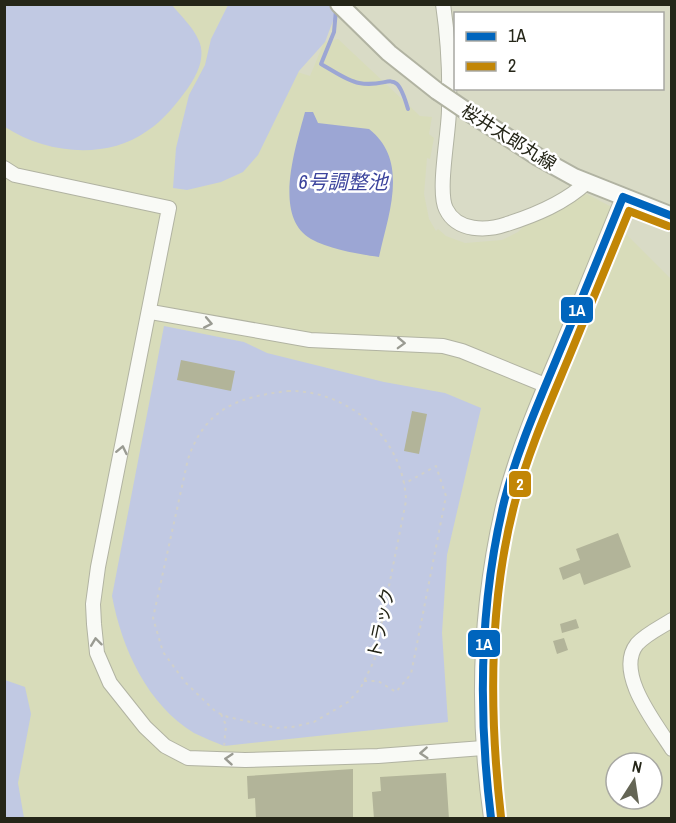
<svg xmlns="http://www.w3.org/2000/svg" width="676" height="823" font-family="'Archivo Narrow','Noto Sans JP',sans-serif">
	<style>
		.built { fill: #d8dcba; fill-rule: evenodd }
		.green { fill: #c1c9e3 }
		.water { fill: #9ca6d4 }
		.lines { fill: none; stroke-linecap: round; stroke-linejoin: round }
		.stream { stroke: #9ca6d4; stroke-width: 4 }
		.building { fill: #b2b499 }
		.minor-casing { stroke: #b1b3a2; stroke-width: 16 }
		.major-casing { stroke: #b1b3a2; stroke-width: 20 }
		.path { stroke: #d0d0ca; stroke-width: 2; stroke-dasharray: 3 4.5; stroke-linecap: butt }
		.minor { stroke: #f9faf6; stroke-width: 14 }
		.major { stroke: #f9faf6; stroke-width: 16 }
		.major-bridge-casing { stroke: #b1b3a2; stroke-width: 20; stroke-linecap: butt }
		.major-bridge { stroke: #f9faf6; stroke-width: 16 }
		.bus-1-casing { stroke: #fff; stroke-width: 12 }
		.bus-2-casing { stroke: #fff; stroke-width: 12 }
		.bus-1 { stroke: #0065bd; stroke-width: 8 }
		.bus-2 { stroke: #c28606; stroke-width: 8 }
		.oneway { stroke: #9a9b92 }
		.labels { text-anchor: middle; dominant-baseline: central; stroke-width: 5; stroke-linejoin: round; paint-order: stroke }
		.street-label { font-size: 18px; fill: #252618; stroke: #fff }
		.water-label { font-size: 20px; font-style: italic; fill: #3d459d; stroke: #fff }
		.line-badge { stroke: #fff; stroke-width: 2 }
		.badge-label { font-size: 16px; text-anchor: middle; font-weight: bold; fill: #fff }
	</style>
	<rect width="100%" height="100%" fill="#d9dbc6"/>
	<path class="built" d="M5 5H297L291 70 310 76 324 42 338 39 420 116 432 117 429 134 434 138 430 159 427 158 424 194 429 219 436 231 438 229 446 236 465 243 502 240 518 232 551 200 579 190 631 217 625 233 671 279V818H5ZM616 763H652V799H616Z"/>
	<g class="green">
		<path d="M4 5H172C180 15 194 28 199 41 206 57 197 75 188 88 176 104 164 120 147 131 105 161 45 153 5 127Z"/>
		<polygon points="228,5 339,5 325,42 299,71 258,155 243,172 221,182 187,190 173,188 176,148 189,95 205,65 211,39"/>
		<path d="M164 326 244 342 267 353 384 382 445 393 481 408 447 555 442 633 448 722 224 746C215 742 204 738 194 733 147 704 122 649 112 596Z"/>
		<polygon points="5,680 25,687 31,714 18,783 24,818 5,818"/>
	</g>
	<path class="water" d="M305 112H313L318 123 369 129C410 161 388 215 379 257 358 254 329 249 311 239 272 217 296 146 305 112Z"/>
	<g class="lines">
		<path class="stream" d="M336 10 334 32 321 64C332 70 347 81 359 83 391 89 395 64 408 109"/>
	</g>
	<g class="building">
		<polygon points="181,360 235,371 231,391 177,380"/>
		<polygon points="412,411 427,414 419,454 404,451"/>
		<polygon points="618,533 631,567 584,585 580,573 563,580 559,568 580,560 576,549"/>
		<polygon points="576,619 579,628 562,633 560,624"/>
		<polygon points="564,638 568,650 557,654 553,641"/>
		<polygon points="353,769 353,819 256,819 255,798 248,799 247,776"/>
		<polygon points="446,773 449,819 374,819 372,792 381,791 380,777"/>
	</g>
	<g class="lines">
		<g class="minor-casing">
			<g id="minor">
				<path d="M443 4C448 38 450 75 449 109 449 133 437 191 446 209 457 232 487 231 507 224 535 215 565 203 587 182"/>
				<polyline points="4,168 15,175 169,208 98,567 93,604 94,624 97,653 110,683 145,727 165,746 188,758 245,760 378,756 483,748"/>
				<polyline points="151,312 310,340 443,346 462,351 545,385"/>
				<path d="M672 620C661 627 646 634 637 644 614 673 657 725 672 749"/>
				<path d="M491 818C476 712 479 607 504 502 517 451 538 402 559 353 580 301 602 249 623 197"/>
			</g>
		</g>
		<g class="major-casing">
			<g id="major">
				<polyline points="339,4 389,53 437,91"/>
				<polyline points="465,110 538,157 574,177 672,216"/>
			</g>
		</g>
		<g class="path">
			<path d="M288 391C350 390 404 439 406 501L374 661 360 689 348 702 314 722 292 727 277 728 228 717 216 712 185 682 163 652 153 618 188 459C206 407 239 397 288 391Z"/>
			<polyline points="364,681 378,681 396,692 411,674 415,654 446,496 436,466 404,484"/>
			<polyline points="221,714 226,725 224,747"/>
		</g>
		<use href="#minor" class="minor"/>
		<use href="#major" class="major"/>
		<g class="major-bridge-casing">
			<polyline id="major-bridge" points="437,91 465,110"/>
		</g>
		<use href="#major-bridge" class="major-bridge"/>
		<g class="bus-1-casing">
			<path id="bus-1" d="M491 818C478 712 479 606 504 502 517 450 539 402 559 353 581 301 602 249 623 197L672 216"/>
		</g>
		<g class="bus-2-casing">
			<path id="bus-2" d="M501 817C489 712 488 604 515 502 528 452 549 405 569 357 589 309 609 260 629 211L668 226"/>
		</g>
		<use href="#bus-1" class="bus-1"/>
		<use href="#bus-2" class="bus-2"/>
	</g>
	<defs><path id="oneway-chevron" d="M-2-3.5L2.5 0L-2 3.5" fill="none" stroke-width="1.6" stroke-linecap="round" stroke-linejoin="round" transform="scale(1.5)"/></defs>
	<g class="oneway">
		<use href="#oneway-chevron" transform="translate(208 323) rotate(11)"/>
		<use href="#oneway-chevron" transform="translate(401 343) rotate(2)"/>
		<use href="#oneway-chevron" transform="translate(122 450) rotate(-78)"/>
		<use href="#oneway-chevron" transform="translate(96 642) rotate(-97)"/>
		<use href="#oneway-chevron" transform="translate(424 753) rotate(176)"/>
		<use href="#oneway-chevron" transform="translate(229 759) rotate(-175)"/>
	</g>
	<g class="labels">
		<g class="street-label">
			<text transform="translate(509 137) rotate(32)">桜井太郎丸線</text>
			<text transform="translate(381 623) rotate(-78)">トラック</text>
		</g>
		<g class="water-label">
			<text x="343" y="181">6号調整池</text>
		</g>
	</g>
	<g class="line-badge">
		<rect x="560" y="296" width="34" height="28" rx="6" fill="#0065bd"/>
		<rect x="508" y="470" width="24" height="28" rx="6" fill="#c28606"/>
		<rect x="467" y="629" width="34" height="29" rx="6" fill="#0065bd"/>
	</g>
	<g class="badge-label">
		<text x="577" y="316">1A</text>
		<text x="520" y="490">2</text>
		<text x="484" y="650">1A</text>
	</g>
	<rect width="676" height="823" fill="none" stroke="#252618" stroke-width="12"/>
	<rect x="454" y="12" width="210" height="78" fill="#ffffff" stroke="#a8a8a3" stroke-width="1.5"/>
	<rect x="466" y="32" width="30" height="9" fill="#0065bd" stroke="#a8a8a3" stroke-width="1.5"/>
	<text x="508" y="42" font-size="18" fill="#252618">1A</text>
	<rect x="466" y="62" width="30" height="9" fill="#c28606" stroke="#a8a8a3" stroke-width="1.5"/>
	<text x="508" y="72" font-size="18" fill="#252618">2</text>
	<g transform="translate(634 781) rotate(12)"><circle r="28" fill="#ffffff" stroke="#a8a8a3" stroke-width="1.5"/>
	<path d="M0-4.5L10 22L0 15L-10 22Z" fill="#646555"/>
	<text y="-9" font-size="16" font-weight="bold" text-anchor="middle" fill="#252618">N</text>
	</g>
</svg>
